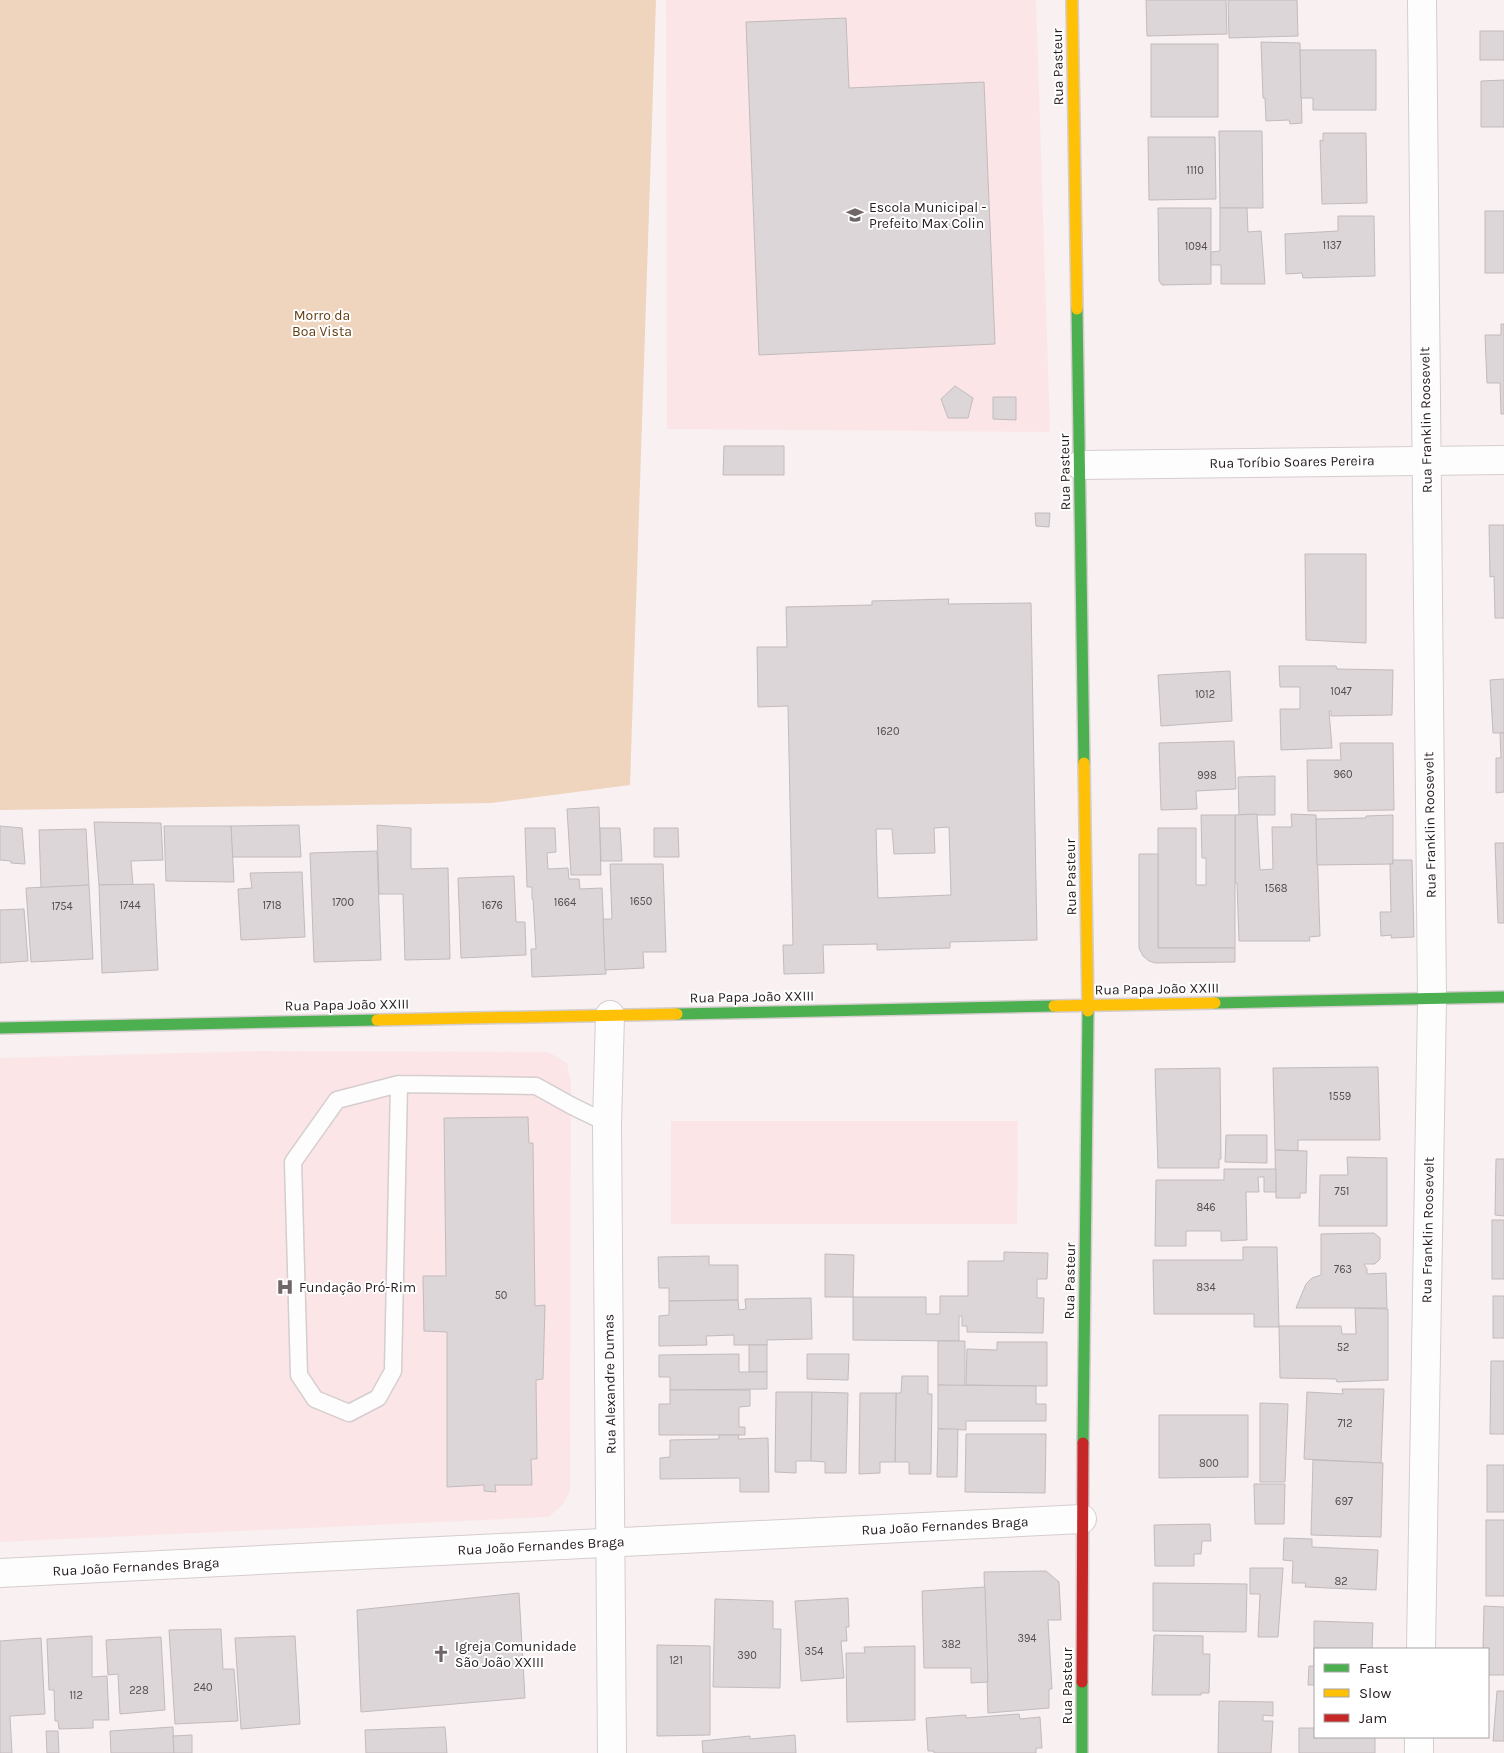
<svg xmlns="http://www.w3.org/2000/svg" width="1504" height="1753" font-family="Karla,sans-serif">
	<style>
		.built { fill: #fbe5e7 }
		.green { fill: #efd4be }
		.building { fill: #ddd6d8; stroke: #c2bbbd; fill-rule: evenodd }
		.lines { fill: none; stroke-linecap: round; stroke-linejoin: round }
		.lane-casing { stroke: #d5cdce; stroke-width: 19 }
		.street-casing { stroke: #d5cdce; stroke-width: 30 }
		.fast-casing { stroke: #d5cdce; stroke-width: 14 }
		.slow-casing { stroke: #d5cdce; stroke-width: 14 }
		.jam-casing { stroke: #d5cdce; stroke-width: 14 }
		.lane { stroke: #fefdfd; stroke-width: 16 }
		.street { stroke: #fefdfd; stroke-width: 28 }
		.fast { stroke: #4caf50; stroke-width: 11 }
		.slow { stroke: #ffc107; stroke-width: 11 }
		.jam { stroke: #c62828; stroke-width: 11 }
		.labels { text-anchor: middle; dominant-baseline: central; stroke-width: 4; stroke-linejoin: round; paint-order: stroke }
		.number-label { font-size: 11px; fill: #544c4d }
		.street-label { font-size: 14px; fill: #251c1d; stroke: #fff }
		.poi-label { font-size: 14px; fill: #251c1d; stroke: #fff; text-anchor: start }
		.park-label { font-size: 14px; fill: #643e12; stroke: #fff }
	</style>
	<rect width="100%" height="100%" fill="#f8f0f1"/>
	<g class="built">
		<polygon points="666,0 1036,0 1050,432 667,429"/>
		<polygon points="256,1051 548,1052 567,1063 571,1083 570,1491 562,1506 548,1517 0,1542 0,1058"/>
		<polygon points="671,1121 1018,1121 1017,1224 671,1224"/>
	</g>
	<polygon class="green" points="0,0 656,0 630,785 491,803 0,810"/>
	<g class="building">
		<polygon points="1146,0 1226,0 1227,34 1147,36"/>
		<polygon points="1228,0 1297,0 1298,36 1229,38"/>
		<polygon points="846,18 849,88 984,82 995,344 759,355 746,22"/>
		<rect x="1480" y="31" width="24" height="29"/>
		<polygon points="1261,42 1300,43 1302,123 1290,124 1289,120 1266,121 1265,98 1263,98"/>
		<rect x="1151" y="44" width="67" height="73"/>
		<polygon points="1300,50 1376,50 1376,110 1313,110 1313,98 1301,98"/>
		<polygon points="1504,80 1504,127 1481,127 1481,81"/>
		<polygon points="1219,131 1262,131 1263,208 1220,208"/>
		<polygon points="1323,133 1366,133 1367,203 1322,204 1320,140 1323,141"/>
		<polygon points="1148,137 1215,137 1216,199 1149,200"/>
		<polygon points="1158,208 1211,208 1211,284 1162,285 1159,281"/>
		<polygon points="1220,208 1247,208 1248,232 1261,231 1265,284 1221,284 1221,265 1211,265 1211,252 1220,251"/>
		<rect x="1485" y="211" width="19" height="62"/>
		<polygon points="1338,216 1374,216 1375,276 1303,278 1302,273 1286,274 1285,234 1338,231"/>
		<polygon points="1501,324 1504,324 1504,414 1501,414 1500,383 1487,383 1485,335 1501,335"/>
		<polygon points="955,386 973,398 968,418 948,418 941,399"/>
		<polygon points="993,397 1016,397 1016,420 993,419"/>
		<polygon points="724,446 784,446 784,475 723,475"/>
		<polygon points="1035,513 1050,513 1049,527 1036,526"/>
		<polygon points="1489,525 1504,525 1504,618 1495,618 1494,576 1490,577"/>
		<polygon points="1305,554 1366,554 1366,643 1306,640"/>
		<path d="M949 599 948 604 1031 603 1037 940 950 942V948L877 950V944L823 945 824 973 784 974 783 945H793L788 706 758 707 757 647H787L786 607 872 605V601ZM949 827 951 895 878 898 876 829H892L894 854 935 853 934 828Z"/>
		<polygon points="1279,666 1336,666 1337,669 1393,670 1392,715 1331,716 1331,711 1329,711 1332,748 1281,750 1280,709 1300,709 1300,687 1280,687"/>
		<polygon points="1230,671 1232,721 1161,726 1158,675"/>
		<polygon points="1504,679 1504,733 1493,733 1490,680"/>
		<polygon points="1500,733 1504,733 1504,792 1496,793 1496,758 1501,758"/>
		<polygon points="1234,741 1236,789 1196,791 1197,809 1161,810 1159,743"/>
		<polygon points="1340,743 1393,743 1394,810 1308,811 1307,760 1341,760"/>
		<polygon points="1275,776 1275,815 1239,815 1238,777"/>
		<polygon points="599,807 601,875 571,875 567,809"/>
		<polygon points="1257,814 1260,870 1273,869 1272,827 1292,827 1291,814 1316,815 1320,936 1309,937 1310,941 1239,941 1237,883 1235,883 1235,815"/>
		<polygon points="1201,815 1235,815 1235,948 1158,948 1158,828 1196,828 1196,885 1206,885 1206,858 1202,858"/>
		<polygon points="1393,815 1393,864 1317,865 1316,819 1366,818 1366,816"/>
		<polygon points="94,822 161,823 163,860 131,861 133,885 99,885"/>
		<polygon points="299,825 301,857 232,857 231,826"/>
		<polygon points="377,825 411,828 411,869 448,868 450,959 405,960 403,894 379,894"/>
		<polygon points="0,826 22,828 25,864 11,863 11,861 0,860"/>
		<polygon points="164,826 231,826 234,882 166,881"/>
		<polygon points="525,828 555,828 556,852 547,853 548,869 568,868 569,879 579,879 580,889 602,888 606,974 532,977 531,949 536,949 533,899 532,899 532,887 527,887"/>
		<polygon points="600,828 620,828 622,861 601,861"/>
		<polygon points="654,828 678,828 679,857 654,857"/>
		<polygon points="86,829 89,885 41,888 39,830"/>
		<polygon points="1495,843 1504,843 1504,923 1498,923"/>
		<polygon points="377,851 381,960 314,962 310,853"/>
		<polygon points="1139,854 1158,854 1158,948 1235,948 1235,962 1155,963 1149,961 1143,956 1139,948"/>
		<polygon points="1393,860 1412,860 1414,937 1391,938 1392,935 1381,936 1380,912 1391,912 1390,864 1393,864"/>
		<polygon points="610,864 663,864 666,952 643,952 644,968 605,970 603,919 612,919"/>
		<polygon points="302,872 305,937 241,940 238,889 252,888 250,873"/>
		<polygon points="514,876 516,922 525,922 526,955 461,958 458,878"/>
		<polygon points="154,884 158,970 102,973 99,885"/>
		<polygon points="89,885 93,959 31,962 26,888"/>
		<polygon points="24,909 28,961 0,963 0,910"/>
		<polygon points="1378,1067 1380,1140 1298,1140 1298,1151 1275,1150 1273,1068"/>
		<polygon points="1220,1068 1221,1159 1219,1159 1219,1168 1158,1168 1155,1069"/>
		<polygon points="528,1117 529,1143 533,1143 535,1306 545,1305 543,1379 536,1380 537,1459 531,1459 532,1485 495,1485 496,1492 484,1491 484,1485 447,1487 447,1332 424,1331 423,1276 446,1276 444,1118"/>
		<polygon points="1226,1135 1267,1135 1267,1163 1225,1162"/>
		<polygon points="1275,1150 1307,1151 1306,1193 1300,1193 1300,1198 1276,1198"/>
		<polygon points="1347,1157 1387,1158 1387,1226 1319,1226 1320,1175 1348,1175"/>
		<polygon points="1496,1159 1504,1159 1504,1216 1495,1215"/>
		<polygon points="1224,1169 1276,1169 1276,1192 1264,1192 1264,1177 1258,1177 1259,1192 1246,1192 1247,1240 1221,1241 1221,1231 1186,1231 1186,1246 1155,1246 1156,1180 1224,1180"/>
		<rect x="1492" y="1220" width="12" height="59"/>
		<polygon points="1374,1233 1380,1238 1380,1259 1375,1264 1364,1264 1367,1269 1367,1274 1386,1273 1387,1308 1296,1308 1306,1284 1312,1278 1321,1275 1321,1234"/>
		<polygon points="1243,1247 1277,1247 1279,1327 1254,1327 1254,1314 1154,1314 1153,1260 1243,1260"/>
		<polygon points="1004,1252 1048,1253 1047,1279 1037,1279 1037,1298 1044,1298 1043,1333 967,1332 967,1326 962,1326 962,1316 959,1316 959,1341 853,1340 853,1297 926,1297 926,1314 940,1314 940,1296 968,1296 968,1261 1004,1261"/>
		<polygon points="825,1254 854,1255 853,1297 825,1297"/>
		<polygon points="709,1256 709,1265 738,1265 738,1300 669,1301 669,1288 659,1288 658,1257"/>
		<rect x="1493" y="1296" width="11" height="42"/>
		<polygon points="811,1298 812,1339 767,1340 767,1345 734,1345 734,1335 706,1336 707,1345 659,1346 659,1316 669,1315 669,1301 738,1300 739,1310 746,1309 745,1299"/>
		<polygon points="1355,1308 1388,1309 1388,1380 1337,1382 1336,1379 1280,1378 1279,1326 1341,1326 1342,1334 1356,1334"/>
		<polygon points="938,1341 965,1341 965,1386 938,1385"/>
		<polygon points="997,1342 1047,1342 1047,1386 966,1385 967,1349 997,1350"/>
		<rect x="749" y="1345" width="18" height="27"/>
		<polygon points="739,1354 739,1372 767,1372 767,1389 670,1390 670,1377 659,1377 659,1355"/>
		<polygon points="807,1354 849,1354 848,1380 807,1379"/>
		<polygon points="1491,1361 1504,1361 1504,1434 1490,1434"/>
		<polygon points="902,1376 928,1376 928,1394 932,1394 931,1474 909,1474 909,1462 895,1462 896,1393 901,1393"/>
		<polygon points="938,1385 1036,1386 1036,1404 1046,1404 1046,1421 966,1421 966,1430 938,1429"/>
		<polygon points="1342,1389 1384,1389 1381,1463 1304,1459 1307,1392 1343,1394"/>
		<polygon points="670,1390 750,1390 750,1406 739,1407 739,1427 745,1427 745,1435 659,1435 659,1404 670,1404"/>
		<polygon points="776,1392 812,1392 811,1461 796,1461 796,1473 775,1472"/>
		<polygon points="812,1392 848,1393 846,1473 825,1473 825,1462 811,1461"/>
		<polygon points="860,1393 896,1393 895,1462 880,1462 880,1473 859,1474"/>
		<polygon points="1260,1403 1288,1404 1285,1482 1260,1482"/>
		<polygon points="1159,1415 1248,1415 1248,1477 1159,1478"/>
		<polygon points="938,1429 958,1429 957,1477 937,1477"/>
		<polygon points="966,1434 1046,1434 1045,1493 965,1492"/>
		<polygon points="719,1435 739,1435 738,1439 768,1438 769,1492 740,1492 740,1478 660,1479 660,1458 670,1457 670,1440 719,1439"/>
		<polygon points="1313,1460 1383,1463 1381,1537 1311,1535"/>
		<rect x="1487" y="1465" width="17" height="47"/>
		<polygon points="1254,1484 1285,1484 1284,1524 1255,1524"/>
		<rect x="1486" y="1520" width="18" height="76"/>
		<polygon points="1154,1525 1210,1524 1211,1541 1202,1541 1201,1554 1194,1554 1194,1566 1155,1566"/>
		<polygon points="1284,1538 1312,1539 1312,1547 1378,1550 1376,1590 1305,1587 1306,1583 1292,1583 1293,1561 1283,1560"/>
		<polygon points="1250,1568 1283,1568 1278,1637 1258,1637 1260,1594 1250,1594"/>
		<polygon points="1046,1571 1059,1582 1061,1620 1048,1620 1052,1689 1049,1689 1049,1708 988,1713 984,1572"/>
		<polygon points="1153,1583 1247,1584 1246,1632 1153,1631"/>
		<polygon points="985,1587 988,1682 971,1683 971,1668 924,1668 922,1591"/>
		<polygon points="519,1593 525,1698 361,1712 357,1610"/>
		<polygon points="848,1598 849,1627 846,1627 847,1641 841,1641 844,1678 801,1681 795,1601"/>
		<polygon points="715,1599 773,1601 773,1629 781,1629 780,1688 713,1687"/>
		<polygon points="1484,1606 1504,1607 1504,1675 1488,1675 1488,1649 1483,1649"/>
		<polygon points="1314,1621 1373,1623 1372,1649 1315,1649 1315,1685 1308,1685 1309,1666 1314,1666"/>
		<polygon points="221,1629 223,1669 234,1669 238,1721 175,1724 169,1630"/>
		<polygon points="1154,1635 1203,1636 1203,1654 1210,1654 1209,1693 1201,1693 1201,1695 1152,1695"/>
		<polygon points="92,1636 92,1677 107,1676 109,1720 93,1720 93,1728 59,1729 58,1721 55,1721 54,1690 49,1690 47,1639"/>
		<polygon points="295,1636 300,1724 241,1729 235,1638"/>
		<polygon points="161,1637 165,1710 120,1714 118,1674 108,1675 106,1640"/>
		<polygon points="41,1638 45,1714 10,1716 12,1753 0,1753 0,1641"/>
		<polygon points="657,1645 710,1646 710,1735 657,1736"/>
		<polygon points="915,1646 915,1720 847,1722 846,1653 865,1653 864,1647"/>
		<polygon points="1497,1691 1504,1691 1504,1741 1493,1741"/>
		<polygon points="1219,1701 1273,1702 1273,1716 1263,1715 1263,1721 1273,1721 1271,1753 1218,1753"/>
		<polygon points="1019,1714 1020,1719 1040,1717 1042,1748 1036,1748 1036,1753 934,1753 934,1751 928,1751 926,1718 966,1715 966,1718"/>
		<polygon points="1315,1726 1315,1737 1375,1737 1375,1753 1299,1753 1299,1728 1314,1728"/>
		<polygon points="173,1727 174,1753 111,1753 110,1731"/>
		<polygon points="445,1727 447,1753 366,1753 365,1730"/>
		<polygon points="46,1731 58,1731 59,1753 47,1753"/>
		<polygon points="192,1735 192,1753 174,1753 173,1736"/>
		<polygon points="795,1735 796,1753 703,1753 702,1741 750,1736 750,1739"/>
	</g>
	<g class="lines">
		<g class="lane-casing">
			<polyline id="lane" points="399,1084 393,1371 378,1398 349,1413 315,1399 299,1375 293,1162 337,1100 399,1084 536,1086 572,1106 607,1123"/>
		</g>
		<g class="street-casing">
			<g id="street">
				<polyline points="1080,465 1504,460"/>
				<polyline points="610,1015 607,1123 612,1753"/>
				<polyline points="0,1573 1082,1519"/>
				<polyline points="1421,1649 1432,999 1422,0"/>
				<polyline points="1419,1753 1419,1737"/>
			</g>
		</g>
		<g class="fast-casing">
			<g id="fast">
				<polyline points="1077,309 1084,763"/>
				<polyline points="1215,1003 1504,997"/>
				<polyline points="677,1014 1054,1006"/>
				<polyline points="0,1028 377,1020"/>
				<polyline points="1083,1443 1088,1011"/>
				<polyline points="1082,1682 1082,1753"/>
			</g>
		</g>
		<g class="slow-casing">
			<g id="slow">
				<polyline points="1072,0 1077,309"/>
				<polyline points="1084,763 1088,1011"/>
				<polyline points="1054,1006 1215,1003"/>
				<polyline points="377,1020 677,1014"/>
			</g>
		</g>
		<g class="jam-casing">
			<polyline id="jam" points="1082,1682 1083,1443"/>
		</g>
		<use href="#lane" class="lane"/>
		<use href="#street" class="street"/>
		<use href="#fast" class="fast"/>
		<use href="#slow" class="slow"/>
		<use href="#jam" class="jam"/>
	</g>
	<defs>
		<g id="school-bare" transform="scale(1.35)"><path d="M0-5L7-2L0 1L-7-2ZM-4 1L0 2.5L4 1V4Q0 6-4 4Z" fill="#6f6667" stroke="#fff" stroke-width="2.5" paint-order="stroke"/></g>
		<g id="hospital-bare" transform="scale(1.35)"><path d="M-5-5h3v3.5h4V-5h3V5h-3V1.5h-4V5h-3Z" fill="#6f6667" stroke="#fff" stroke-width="2.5" paint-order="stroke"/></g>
		<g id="church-bare" transform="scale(1.35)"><path d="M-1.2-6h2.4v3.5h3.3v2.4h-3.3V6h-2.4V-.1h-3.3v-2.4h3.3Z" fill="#6f6667" stroke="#fff" stroke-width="2.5" paint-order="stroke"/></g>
	</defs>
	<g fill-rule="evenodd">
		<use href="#school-bare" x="855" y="215"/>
		<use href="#hospital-bare" x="285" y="1287"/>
		<use href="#church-bare" x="441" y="1654"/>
	</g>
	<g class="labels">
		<g class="number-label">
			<text x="1195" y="170">1110</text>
			<text x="1332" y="245">1137</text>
			<text x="1196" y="246">1094</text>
			<text x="1341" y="691">1047</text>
			<text x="1205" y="694">1012</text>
			<text x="888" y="731">1620</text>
			<text x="1343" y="774">960</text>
			<text x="1207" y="775">998</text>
			<text x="1276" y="888">1568</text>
			<text x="641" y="901">1650</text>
			<text x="343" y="902">1700</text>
			<text x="565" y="902">1664</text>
			<text x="130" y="905">1744</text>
			<text x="272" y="905">1718</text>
			<text x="492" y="905">1676</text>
			<text x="62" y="906">1754</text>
			<text x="1340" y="1096">1559</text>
			<text x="1342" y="1191">751</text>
			<text x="1206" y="1207">846</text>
			<text x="1343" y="1269">763</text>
			<text x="1206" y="1287">834</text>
			<text x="501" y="1295">50</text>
			<text x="1343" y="1347">52</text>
			<text x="1345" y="1423">712</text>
			<text x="1209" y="1463">800</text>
			<text x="1344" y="1501">697</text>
			<text x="1341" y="1581">82</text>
			<text x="1027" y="1638">394</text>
			<text x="951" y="1644">382</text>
			<text x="814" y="1651">354</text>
			<text x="747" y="1655">390</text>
			<text x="676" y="1660">121</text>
			<text x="203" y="1687">240</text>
			<text x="139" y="1690">228</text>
			<text x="76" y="1695">112</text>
		</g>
		<g class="street-label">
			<text transform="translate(1058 67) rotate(-91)">Rua Pasteur</text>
			<text transform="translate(1426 420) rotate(-91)">Rua Franklin Roosevelt</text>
			<text transform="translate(1292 462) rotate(-1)">Rua Toríbio Soares Pereira</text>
			<text transform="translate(1065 472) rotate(-91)">Rua Pasteur</text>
			<text transform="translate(1430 825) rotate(-91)">Rua Franklin Roosevelt</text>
			<text transform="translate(1071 877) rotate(-91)">Rua Pasteur</text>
			<text transform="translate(1157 989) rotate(-1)">Rua Papa João XXIII</text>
			<text transform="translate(752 997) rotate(-1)">Rua Papa João XXIII</text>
			<text transform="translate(347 1005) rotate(-1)">Rua Papa João XXIII</text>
			<text transform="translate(1428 1230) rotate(-89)">Rua Franklin Roosevelt</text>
			<text transform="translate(1070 1281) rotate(-89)">Rua Pasteur</text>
			<text transform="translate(610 1384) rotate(-91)">Rua Alexandre Dumas</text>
			<text transform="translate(945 1526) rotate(-3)">Rua João Fernandes Braga</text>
			<text transform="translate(541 1546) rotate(-3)">Rua João Fernandes Braga</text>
			<text transform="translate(136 1567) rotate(-3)">Rua João Fernandes Braga</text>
			<text transform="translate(1067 1686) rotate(-90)">Rua Pasteur</text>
		</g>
		<g class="poi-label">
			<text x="869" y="207">Escola Municipal -<tspan x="869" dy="16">Prefeito Max Colin</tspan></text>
			<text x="299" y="1287">Fundação Pró-Rim</text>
			<text x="455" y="1646">Igreja Comunidade<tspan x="455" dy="16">São João XXIII</tspan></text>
		</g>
		<g class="park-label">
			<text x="322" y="315">Morro da<tspan x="322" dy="16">Boa Vista</tspan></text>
		</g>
	</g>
	<rect x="1314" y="1648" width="175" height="90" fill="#ffffff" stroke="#a8a4a5"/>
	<rect x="1324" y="1664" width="25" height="8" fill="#4caf50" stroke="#a8a4a5"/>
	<text x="1359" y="1673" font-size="15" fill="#251c1d">Fast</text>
	<rect x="1324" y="1689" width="25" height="8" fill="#ffc107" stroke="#a8a4a5"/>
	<text x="1359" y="1698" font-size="15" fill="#251c1d">Slow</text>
	<rect x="1324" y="1714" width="25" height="8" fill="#c62828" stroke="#a8a4a5"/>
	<text x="1359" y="1723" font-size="15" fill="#251c1d">Jam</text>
</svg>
